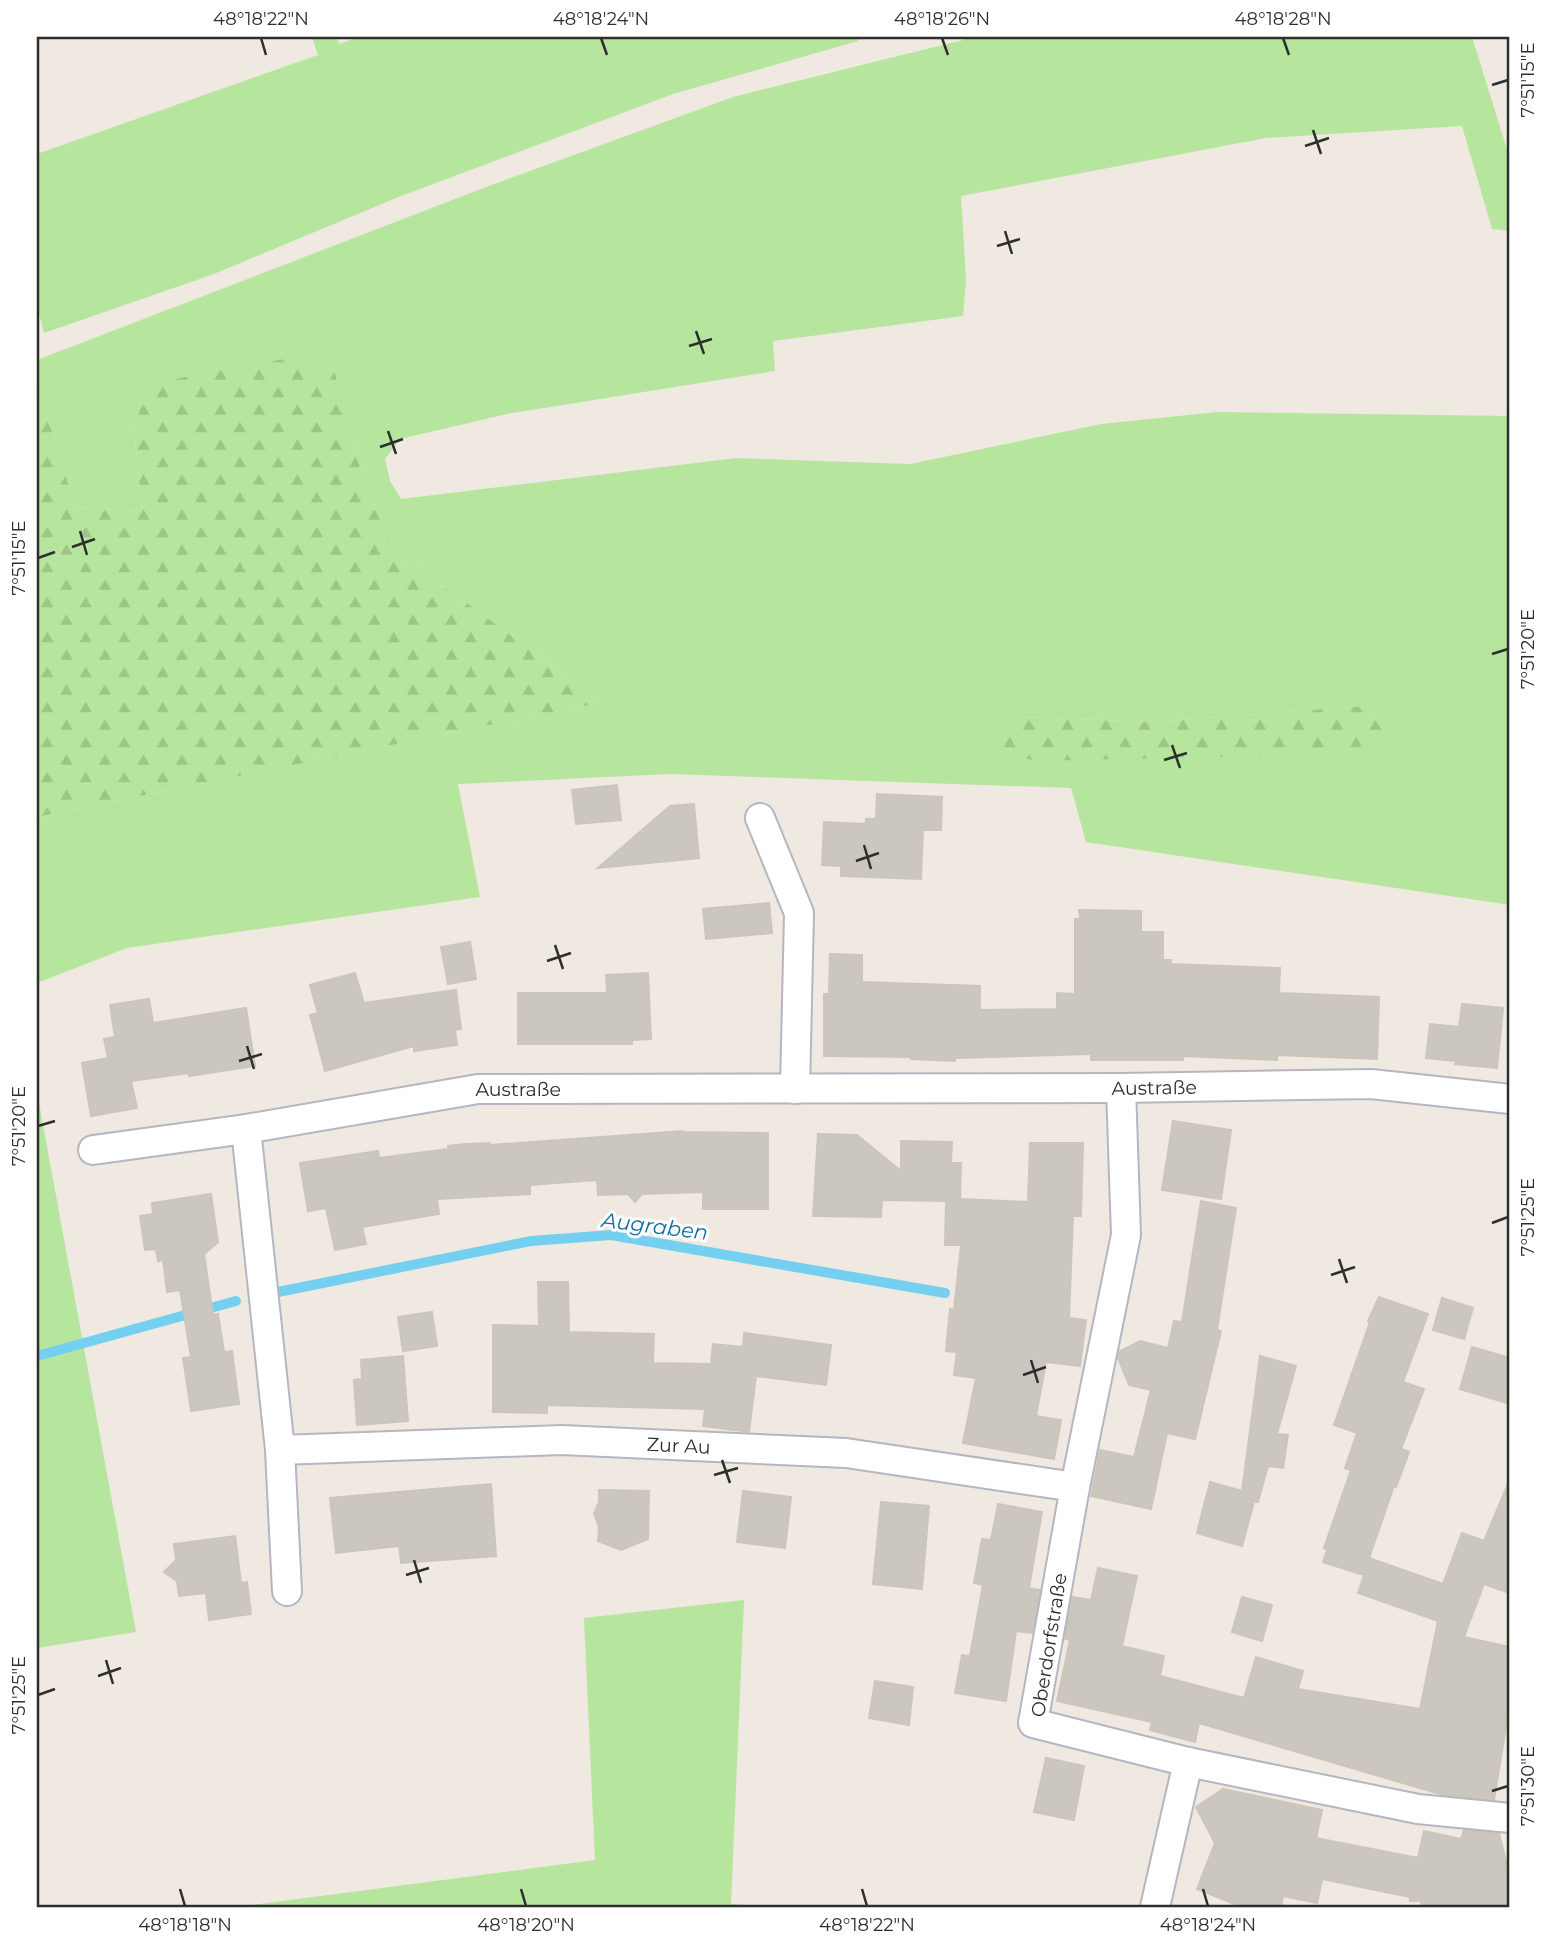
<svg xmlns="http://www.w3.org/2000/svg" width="1547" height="1944" font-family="Montserrat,sans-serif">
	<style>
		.green { fill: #b6e59e; fill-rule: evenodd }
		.forest { fill: url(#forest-firs) }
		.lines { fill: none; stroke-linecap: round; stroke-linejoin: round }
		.stream { stroke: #75cff0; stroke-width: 10 }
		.building { fill: #cbc7bf; stroke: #cbc5ba; stroke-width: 2 }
		.street-casing { stroke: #b4b7c1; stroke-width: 32 }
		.street { stroke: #fff; stroke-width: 28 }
		.ticks { fill: none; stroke: #2e2e2e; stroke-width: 2.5 }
		.labels { text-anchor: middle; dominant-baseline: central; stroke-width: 6; stroke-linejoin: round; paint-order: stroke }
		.street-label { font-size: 19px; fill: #2e2e2e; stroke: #fff }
		.water-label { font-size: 21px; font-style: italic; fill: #0d6fa3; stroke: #fff }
		.neatline { fill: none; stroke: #2e2e2e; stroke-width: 2.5 }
		.ticks-label { font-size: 18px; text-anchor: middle; fill: #2e2e2e }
	</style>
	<defs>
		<pattern id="forest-firs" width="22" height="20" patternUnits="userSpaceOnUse" patternTransform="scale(1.75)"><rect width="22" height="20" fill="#b6e59e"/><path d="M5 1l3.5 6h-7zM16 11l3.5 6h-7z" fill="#9dc588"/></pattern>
	</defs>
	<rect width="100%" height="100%" fill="#efe9e1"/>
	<g class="green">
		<polygon points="312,37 336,37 340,44 357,37 857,37 858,41 673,94 401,196 214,274 44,333 37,306 37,154 318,55"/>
		<path d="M975 37H1472L1510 159V231L1492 229 1462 126 1266 138 961 196 966 280 963 316 773 341 775 371 507 414 400 439 385 459 390 481 401 499 736 458 910 464 1101 424 1218 412 1510 416V905L1086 842 1071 788 669 774 458 784 480 897 127 948 37 983V817L598 703 523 644 397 553 366 491 334 373 134 429 142 511 76 508 37 384V360L494 184 733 97ZM1363 706 1381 729 994 735 1020 717 1154 722Z"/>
		<polygon points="37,1092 136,1632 37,1648"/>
		<polygon points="744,1600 731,1904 769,1907 237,1907 595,1860 584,1618"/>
	</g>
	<g class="forest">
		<polygon points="284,359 335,373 366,491 397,553 523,644 599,703 37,817 37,384 76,508 142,511 134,429 147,384"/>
		<polygon points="1363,706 1382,729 1374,745 1289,755 1035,761 1002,752 994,735 1020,717 1154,722"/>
	</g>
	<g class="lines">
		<g class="stream">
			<polyline points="278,1292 531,1241 611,1235 945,1293"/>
			<polyline points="37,1356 236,1301"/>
		</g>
	</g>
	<g class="building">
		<polygon points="617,785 621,820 576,824 572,790"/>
		<polygon points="877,794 942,797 941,830 923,830 921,879 841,876 841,866 822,865 824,822 866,824 866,819 876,819"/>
		<polygon points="694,804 699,858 598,868 670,806"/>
		<polygon points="769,903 772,933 706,939 703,909"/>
		<polygon points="1079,910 1141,911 1141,932 1163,932 1163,960 1171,960 1171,964 1280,968 1279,993 1379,997 1377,1059 1277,1055 1277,1060 1183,1056 1183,1060 1091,1060 1091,1054 956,1058 955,1061 911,1059 911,1057 824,1056 824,994 829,994 830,954 862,955 862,982 980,986 980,1010 1057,1009 1057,993 1075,994 1075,919 1080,919"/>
		<polygon points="470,942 476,979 448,984 441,947"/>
		<polygon points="355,973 364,1003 456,990 461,1029 455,1030 457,1045 414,1051 414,1046 325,1071 310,1015 318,1013 310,985"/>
		<polygon points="648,973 651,1039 632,1040 632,1044 518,1044 518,993 607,993 606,975"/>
		<polygon points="149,999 153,1023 246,1008 255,1066 189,1076 189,1073 131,1081 137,1108 91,1116 82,1063 108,1058 104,1039 115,1037 110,1005"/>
		<polygon points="1462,1004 1503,1008 1497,1068 1455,1064 1456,1061 1426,1058 1430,1024 1459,1027"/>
		<polygon points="1173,1121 1231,1130 1221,1199 1162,1190"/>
		<polygon points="683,1131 683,1132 768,1133 768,1209 703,1209 703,1192 642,1194 635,1202 628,1194 598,1195 597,1180 530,1185 530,1194 437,1199 439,1214 362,1227 366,1244 335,1250 326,1208 308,1211 300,1163 378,1151 379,1158 448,1149 448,1146 466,1144 490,1143 490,1145"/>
		<polygon points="818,1134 857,1135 901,1171 901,1141 952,1142 951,1163 961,1163 960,1199 1028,1202 1030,1143 1083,1143 1081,1216 1073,1216 1069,1318 1086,1320 1080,1366 1046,1362 1036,1416 1061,1420 1054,1459 963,1443 976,1378 954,1375 957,1352 946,1351 950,1309 954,1310 961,1245 945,1245 946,1201 882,1200 881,1217 813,1216"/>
		<polygon points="211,1194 218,1242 204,1254 213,1315 218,1314 224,1352 232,1351 239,1404 191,1411 183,1358 191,1357 180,1290 167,1292 163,1260 158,1261 156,1249 145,1250 140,1216 153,1214 152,1203"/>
		<polygon points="1201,1201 1236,1208 1217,1330 1221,1331 1195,1439 1167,1433 1151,1509 1091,1496 1100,1450 1134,1457 1151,1390 1129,1385 1118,1358 1119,1352 1140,1341 1168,1348 1174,1321 1182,1322"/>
		<polygon points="538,1282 568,1282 569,1332 654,1334 653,1363 711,1364 713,1344 743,1347 744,1333 831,1345 826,1385 756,1376 749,1432 703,1426 705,1409 547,1405 547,1413 493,1412 493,1325 539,1326"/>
		<polygon points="1379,1297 1428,1314 1403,1382 1424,1389 1401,1449 1409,1452 1396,1487 1394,1486 1369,1558 1443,1584 1462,1533 1484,1541 1510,1479 1510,1593 1484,1584 1464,1637 1510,1647 1510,1702 1494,1800 1440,1794 1199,1723 1195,1742 1150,1730 1152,1722 1057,1701 1070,1640 1065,1639 1072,1597 1091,1600 1098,1568 1137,1576 1122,1646 1164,1656 1160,1676 1244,1698 1256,1657 1303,1671 1298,1689 1420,1709 1438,1621 1358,1593 1364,1575 1323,1562 1327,1550 1324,1548 1351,1470 1345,1468 1357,1433 1334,1425 1370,1322 1368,1321"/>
		<polygon points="1442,1298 1473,1308 1464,1339 1433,1330"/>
		<polygon points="432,1312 437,1346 403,1351 398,1317"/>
		<polygon points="1472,1347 1510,1358 1510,1404 1460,1389"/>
		<polygon points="403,1356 408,1421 357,1425 354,1380 362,1379 361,1360"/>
		<polygon points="1260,1356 1296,1366 1277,1434 1288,1435 1283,1468 1268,1466 1258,1502 1254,1502 1242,1546 1197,1533 1210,1482 1242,1491"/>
		<polygon points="491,1484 496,1556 401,1563 399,1546 336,1553 330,1498"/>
		<polygon points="599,1490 649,1491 648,1539 621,1550 598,1541 599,1527 594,1514 599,1502"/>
		<polygon points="743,1491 791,1497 785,1548 737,1542"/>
		<polygon points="881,1502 929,1506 922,1589 873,1584"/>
		<polygon points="998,1504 1042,1512 1029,1588 1040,1590 1032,1633 1016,1631 1006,1701 955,1693 962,1655 970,1656 983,1585 974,1583 982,1539 991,1540"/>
		<polygon points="235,1536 241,1583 247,1582 251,1614 209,1620 206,1593 179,1596 177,1581 164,1572 176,1560 174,1544"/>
		<polygon points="1242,1597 1272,1605 1262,1641 1232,1632"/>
		<polygon points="875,1681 913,1687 909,1725 869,1718"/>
		<polygon points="1046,1758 1084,1766 1074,1820 1034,1812"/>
		<polygon points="1223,1789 1322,1810 1316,1838 1418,1858 1424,1831 1461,1839 1464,1830 1499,1834 1510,1877 1510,1907 1422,1907 1421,1901 1410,1901 1410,1897 1322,1879 1317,1903 1283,1896 1281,1907 1242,1907 1197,1889 1215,1843 1196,1807"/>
	</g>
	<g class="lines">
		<g class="street-casing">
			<g id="street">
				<polyline points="760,818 799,913 795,1089"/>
				<polyline points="1121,1088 1126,1235 1075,1487 1033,1723 1188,1762 1418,1809 1510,1818"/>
				<polyline points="246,1129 280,1450 287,1591"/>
				<path id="s1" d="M93 1150 246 1129 478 1089 1121 1088 1371 1084 1510 1099"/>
				<path id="s2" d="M280 1450 562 1440 846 1453 1075 1487"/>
				<polyline points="1155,1907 1188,1762"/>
			</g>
		</g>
		<use href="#street" class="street"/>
	</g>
	<path class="ticks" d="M261 38 266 55M601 38 607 55M942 38 948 55M1283 38 1289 55M1492 85 1508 80M1313 130 1321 154M1305 146 1329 138M1005 231 1012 254M997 246 1020 239M696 331 704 354M689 346 712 339M388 431 396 454M380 447 403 439M80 531 87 555M72 547 95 539M38 558 55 552M1492 654 1508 649M1172 745 1180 768M1164 760 1187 753M864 845 871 869M856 861 879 853M555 945 563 969M547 961 571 953M247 1046 254 1069M239 1061 262 1054M38 1126 55 1121M1492 1223 1508 1217M1339 1259 1347 1283M1331 1275 1355 1267M1031 1360 1038 1383M1023 1375 1046 1367M722 1460 730 1483M714 1475 738 1468M414 1560 421 1583M406 1575 429 1568M106 1660 113 1684M98 1676 121 1668M38 1695 55 1689M1492 1791 1508 1786M180 1889 185 1906M521 1889 526 1906M862 1889 867 1906M1203 1889 1208 1906"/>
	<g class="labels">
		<g class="street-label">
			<text stroke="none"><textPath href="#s1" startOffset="1066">Austraße</textPath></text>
			<text stroke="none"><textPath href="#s1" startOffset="430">Austraße</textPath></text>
			<text stroke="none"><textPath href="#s2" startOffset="399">Zur Au</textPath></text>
			<text transform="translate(1049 1645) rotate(-81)">Oberdorfstraße</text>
		</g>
		<g class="water-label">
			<text transform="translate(655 1226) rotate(7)">Augraben</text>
		</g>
	</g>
	<rect width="1547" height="1944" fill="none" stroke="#ffffff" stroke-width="77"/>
	<rect x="38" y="38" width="1470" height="1868" class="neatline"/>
	<g class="ticks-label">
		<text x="261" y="25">48°18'22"N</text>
		<text x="601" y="25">48°18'24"N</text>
		<text x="942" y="25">48°18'26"N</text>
		<text x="1283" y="25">48°18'28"N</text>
		<text transform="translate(1528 80) rotate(-90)" y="6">7°51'15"E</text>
		<text transform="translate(19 558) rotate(-90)" y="6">7°51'15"E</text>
		<text transform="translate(1528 649) rotate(-90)" y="6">7°51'20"E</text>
		<text transform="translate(19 1126) rotate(-90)" y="6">7°51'20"E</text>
		<text transform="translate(1528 1217) rotate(-90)" y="6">7°51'25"E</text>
		<text transform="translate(19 1695) rotate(-90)" y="6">7°51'25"E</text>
		<text transform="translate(1528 1786) rotate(-90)" y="6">7°51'30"E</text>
		<text x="185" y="1931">48°18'18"N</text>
		<text x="526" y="1931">48°18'20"N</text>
		<text x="867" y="1931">48°18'22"N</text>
		<text x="1208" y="1931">48°18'24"N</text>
	</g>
</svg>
